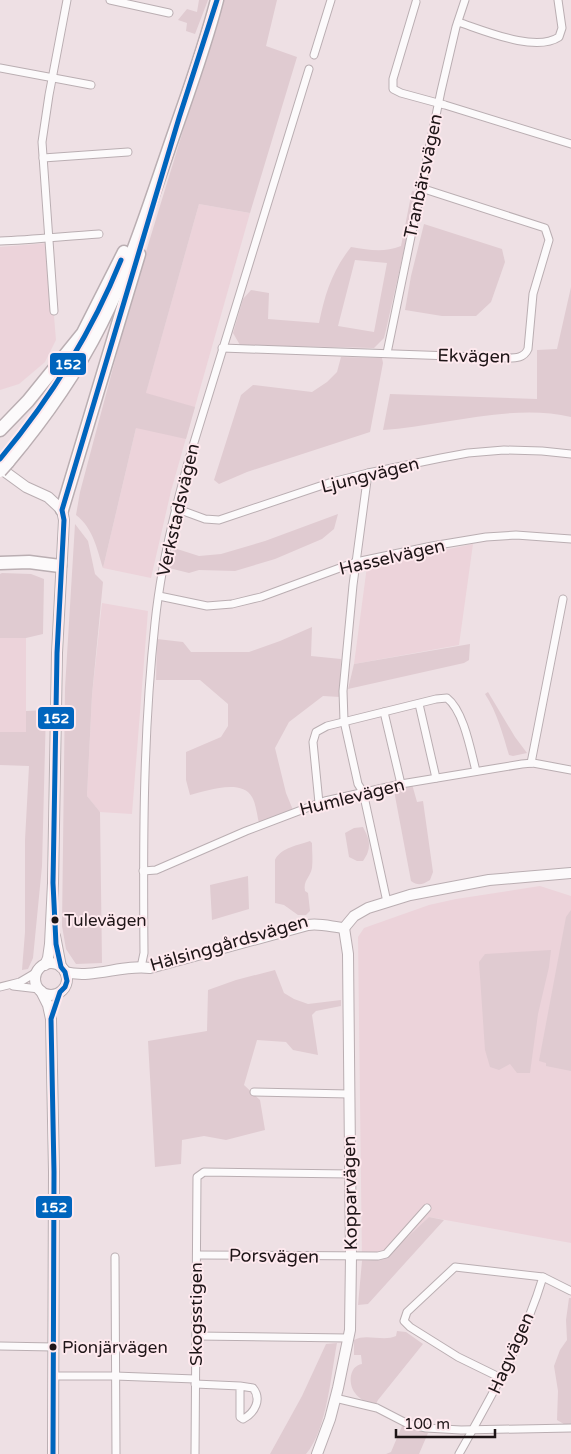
<svg xmlns="http://www.w3.org/2000/svg" width="571" height="1454" font-family="'Varela Round',sans-serif">
	<style>
		.built { fill: #ecd3da }
		.green { fill: #e0cbd1; fill-rule: evenodd }
		.lines { fill: none; stroke-linecap: round; stroke-linejoin: round }
		.street-casing { stroke: #baaeb2; stroke-width: 9 }
		.secondary-casing { stroke: #baaeb2; stroke-width: 12 }
		.highway-casing { stroke: #baaeb2; stroke-width: 15 }
		.street { stroke: #fcfafb; stroke-width: 7 }
		.secondary { stroke: #fcfafb; stroke-width: 10 }
		.highway { stroke: #fcfafb; stroke-width: 12 }
		.highway-bridge-casing { stroke: #baaeb2; stroke-width: 15; stroke-linecap: butt }
		.highway-bridge { stroke: #fcfafb; stroke-width: 12 }
		.bus-1-casing { stroke: #fee9ee; stroke-width: 9 }
		.bus-1 { stroke: #0065bd; stroke-width: 5 }
		.bus-dot { fill: #1e1517; stroke: #fee9ee; stroke-width: 2 }
		.labels { text-anchor: middle; dominant-baseline: central; stroke-width: 4; stroke-linejoin: round; paint-order: stroke }
		.bus-label { font-size: 17px; fill: #1e1517; stroke: #fee9ee; text-anchor: start }
		.street-label { font-size: 18px; fill: #1e1517; stroke: #fee9ee }
		.line-badge { stroke: #fee9ee; stroke-width: 2 }
		.badge-label { font-size: 14px; text-anchor: middle; font-weight: bold; fill: #fff }
	</style>
	<rect width="100%" height="100%" fill="#eee0e4"/>
	<g class="built">
		<polygon points="199,204 250,213 171,491 151,578 103,568 136,428"/>
		<polygon points="48,243 56,340 45,362 19,384 0,390 0,247"/>
		<polygon points="473,544 459,645 354,664 367,566"/>
		<polygon points="102,603 148,611 132,814 100,812 87,796 92,695"/>
		<polygon points="0,638 26,638 26,733 0,732"/>
		<polygon points="540,886 571,896 571,1243 429,1217 384,1259 362,1261 358,937 364,928 429,905 456,899"/>
	</g>
	<g class="green">
		<polygon points="199,0 208,0 195,34 186,31 187,23 178,20 187,9 197,12"/>
		<path d="M223 0H277L266 46 297 57 250 213 199 204 146 393 195 407 186 439 136 428 103 568C97 549 93 528 76 515L80 492 130 304Z"/>
		<path d="M412 191 417 192 386 330 384 338 374 348 240 345 233 333 243 299 251 290 269 293 268 319 319 323C325 294 332 271 351 247 370 250 383 253 401 246ZM355 260 387 263 374 332 338 326Z"/>
		<polygon points="424,224 502,249 505,262 491,302 476,316 442,316 405,310 411,276"/>
		<path d="M571 287V417C513 403 442 426 383 430L390 394 537 399V350L557 349Z"/>
		<polygon points="341,357 382,358 383,363 370,432 247,472 219,484 214,480 241,395 253,385 312,392 327,382 337,372"/>
		<polygon points="338,514 334,529 322,539 275,559 235,571 199,570 189,573 169,568 174,548 199,556 221,554 265,541"/>
		<polygon points="75,524 88,541 95,574 103,582 92,695 87,796 100,812 102,963 76,964 66,949 62,926 65,688"/>
		<polygon points="2,573 31,574 44,579 43,634 26,638 0,638 0,574"/>
		<path d="M312 627 311 656 341 659 340 697 323 696 289 722 275 748 286 793 293 810 259 823C257 815 256 804 252 797 242 778 205 791 190 795L186 780V752L221 737 228 726V704L200 680H156L157 639 183 642 191 652H249L280 641Z"/>
		<polygon points="470,644 469,660 464,663 348,689 354,664"/>
		<path d="M488 692 515 737 527 753 513 756 509 755C503 735 497 712 485 694Z"/>
		<polygon points="46,710 42,866 33,958 28,969 22,970 25,932 25,840 29,766 0,765 0,732 26,732 26,711"/>
		<path d="M412 784 417 802 423 801 433 872 430 880C422 885 418 886 411 881L395 796C395 786 404 786 412 784Z"/>
		<path d="M363 827C370 840 372 848 363 861H357L349 857 345 833 354 828Z"/>
		<path d="M310 841 312 843C312 851 313 860 312 868 310 878 303 880 305 891L308 893 310 911 306 915H298L284 905 275 903V860C280 848 299 845 310 841Z"/>
		<polygon points="248,876 249,909 212,920 210,885"/>
		<polygon points="571,910 571,1071 546,1066 546,1063 539,1061 566,917"/>
		<polygon points="551,950 549,967 538,1014 530,1073 517,1073 510,1064 499,1070 490,1067 485,1050 479,962 485,954"/>
		<polygon points="275,970 284,993 294,999 308,1004 341,1000 341,1006 316,1011 312,1015 318,1055 293,1050 286,1042 257,1040 244,1085 260,1100 265,1130 226,1140 204,1136 182,1140 181,1164 155,1167 148,1041 207,1031 208,990 236,980"/>
		<polygon points="429,1217 444,1220 368,1304 358,1305 362,1261 384,1259"/>
		<polygon points="569,1298 571,1298 571,1426 569,1427 557,1420 558,1391 554,1366 560,1350 567,1340 566,1320"/>
		<path d="M397 1331 406 1332 423 1344 378 1400 375 1406C369 1404 359 1399 355 1393 348 1384 349 1366 362 1364L361 1355H354V1340C366 1333 383 1342 396 1336Z"/>
		<path d="M337 1343C331 1374 327 1430 306 1454H270L302 1396 326 1344Z"/>
		<polygon points="402,1426 428,1433 419,1454 386,1454 391,1452"/>
	</g>
	<g class="lines">
		<g class="street-casing">
			<g id="street">
				<polyline points="110,0 169,13"/>
				<polyline points="416,2 393,79 393,89 401,93 445,105 571,144"/>
				<path d="M458 22C483 30 535 53 559 37L562 28 558 0"/>
				<polyline points="314,55 331,0"/>
				<polyline points="0,68 91,85"/>
				<polyline points="43,158 128,152"/>
				<path d="M0 241C33 240 66 236 99 234"/>
				<polyline points="54,311 42,142 49,95 67,0"/>
				<path d="M222 348 508 358C516 358 524 358 528 349L533 294 549 240 545 228 421 188"/>
				<polyline points="387,353 441,91 456,27 465,0"/>
				<polyline points="368,473 353,585 343,691 344,721 358,784 363,792 387,902"/>
				<polyline points="175,508 205,519 219,520 332,482 368,473 441,458 468,453 504,450 542,451 571,454"/>
				<polyline points="159,596 207,606 232,604 261,597 356,562 432,546 486,537 516,535 571,539"/>
				<polyline points="419,704 436,778"/>
				<polyline points="384,712 401,784"/>
				<polyline points="531,763 563,599"/>
				<path d="M319 803 313 742 316 732 327 726 436 699 447 698C464 711 471 752 476 771"/>
				<polyline points="143,871 156,870 246,831 325,801 401,784 522,764 533,763 571,770"/>
				<path d="M141 967 144 953C143 843 143 733 155 623 161 564 175 507 192 449L309 69"/>
				<polyline points="13,986 39,989"/>
				<polyline points="0,987 20,982 37,972"/>
				<polyline points="254,1092 349,1094"/>
				<polyline points="197,1255 378,1256 386,1254 427,1208"/>
				<polyline points="115,1257 116,1454"/>
				<polyline points="197,1336 347,1338"/>
				<polyline points="0,1346 53,1347"/>
				<polyline points="53,1376 115,1376 195,1379"/>
				<polyline points="501,1378 458,1357 410,1327 404,1321 407,1312 455,1267 543,1277 571,1291"/>
				<path d="M195 1384 240 1386 253 1388C262 1399 255 1413 243 1419L240 1417V1386"/>
				<polyline points="335,1398 377,1408 408,1424 426,1428 461,1430 571,1428"/>
				<polyline points="195,1454 197,1177 204,1172 350,1174"/>
				<path d="M459 1454C491 1397 524 1340 543 1277"/>
			</g>
		</g>
		<g class="secondary-casing">
			<g id="secondary">
				<polyline points="0,468 26,487 48,497 62,510 64,520 57,653 53,883 50,944 48,958 45,965"/>
				<polyline points="344,928 354,916 368,908 410,895 489,880 571,873"/>
				<polyline points="55,936 61,967"/>
				<circle cx="51" cy="979" r="16"/>
				<path d="M65 972C94 979 122 964 150 968L308 925C320 923 332 927 344 928"/>
				<polyline points="41,991 48,1005 51,1019 54,1172 53,1454"/>
				<polyline points="317,1454 330,1419 338,1388 350,1330 351,1256 348,954 344,928"/>
			</g>
		</g>
		<g class="highway-casing">
			<g id="highway">
				<polyline points="0,430 28,401 83,333 124,252"/>
				<path d="M8 462C44 419 76 374 101 324 129 269 148 209 168 151 185 101 204 51 217 0"/>
				<polyline points="62,510 139,254"/>
				<polyline points="0,563 29,562 60,566"/>
			</g>
		</g>
		<use href="#street" class="street"/>
		<use href="#secondary" class="secondary"/>
		<use href="#highway" class="highway"/>
		<g class="highway-bridge-casing">
			<polyline id="highway-bridge" points="0,471 8,462"/>
		</g>
		<use href="#highway-bridge" class="highway-bridge"/>
		<g class="bus-1-casing">
			<g id="bus-1">
				<path d="M0 459C51 398 91 334 121 260"/>
				<polyline points="53,1454 54,1172 51,1019 60,992 65,987 67,981 65,972 61,967 56,944 53,883 57,653 64,520 62,510 179,118 217,0"/>
			</g>
		</g>
		<use href="#bus-1" class="bus-1"/>
	</g>
	<g class="bus-dot">
		<circle cx="55" cy="920" r="4.5"/>
		<circle cx="53" cy="1347" r="4.5"/>
	</g>
	<g class="labels">
		<g class="bus-label">
			<text x="64" y="920">Tulevägen</text>
			<text x="62" y="1347">Pionjärvägen</text>
		</g>
		<g class="street-label">
			<text transform="translate(423 176) rotate(-78)">Tranbärsvägen</text>
			<text transform="translate(474 356) rotate(1)">Ekvägen</text>
			<text transform="translate(370 475) rotate(-14)">Ljungvägen</text>
			<text transform="translate(178 510) rotate(-77)">Verkstadsvägen</text>
			<text transform="translate(392 557) rotate(-13)">Hasselvägen</text>
			<text transform="translate(352 797) rotate(-14)">Humlevägen</text>
			<text transform="translate(229 943) rotate(-16)">Hälsinggårdsvägen</text>
			<text transform="translate(350 1193) rotate(-91)">Kopparvägen</text>
			<text transform="translate(274 1256) rotate(1)">Porsvägen</text>
			<text transform="translate(196 1314) rotate(-90)">Skogsstigen</text>
			<text transform="translate(511 1353) rotate(-66)">Hagvägen</text>
		</g>
	</g>
	<g class="line-badge">
		<rect x="49" y="352" width="38" height="24" rx="5" fill="#0065bd"/>
		<rect x="37" y="706" width="38" height="24" rx="5" fill="#0065bd"/>
		<rect x="35" y="1195" width="38" height="24" rx="5" fill="#0065bd"/>
	</g>
	<g class="badge-label">
		<text x="68" y="369">152</text>
		<text x="56" y="723">152</text>
		<text x="54" y="1212">152</text>
	</g>
	<path d="M396 1429v8h99v-8" fill="none" stroke="#1e1517" stroke-width="2.5"/>
	<text x="404" y="1429" font-size="15" fill="#1e1517" stroke="#fee9ee" stroke-width="4" paint-order="stroke">100 m</text>
</svg>
